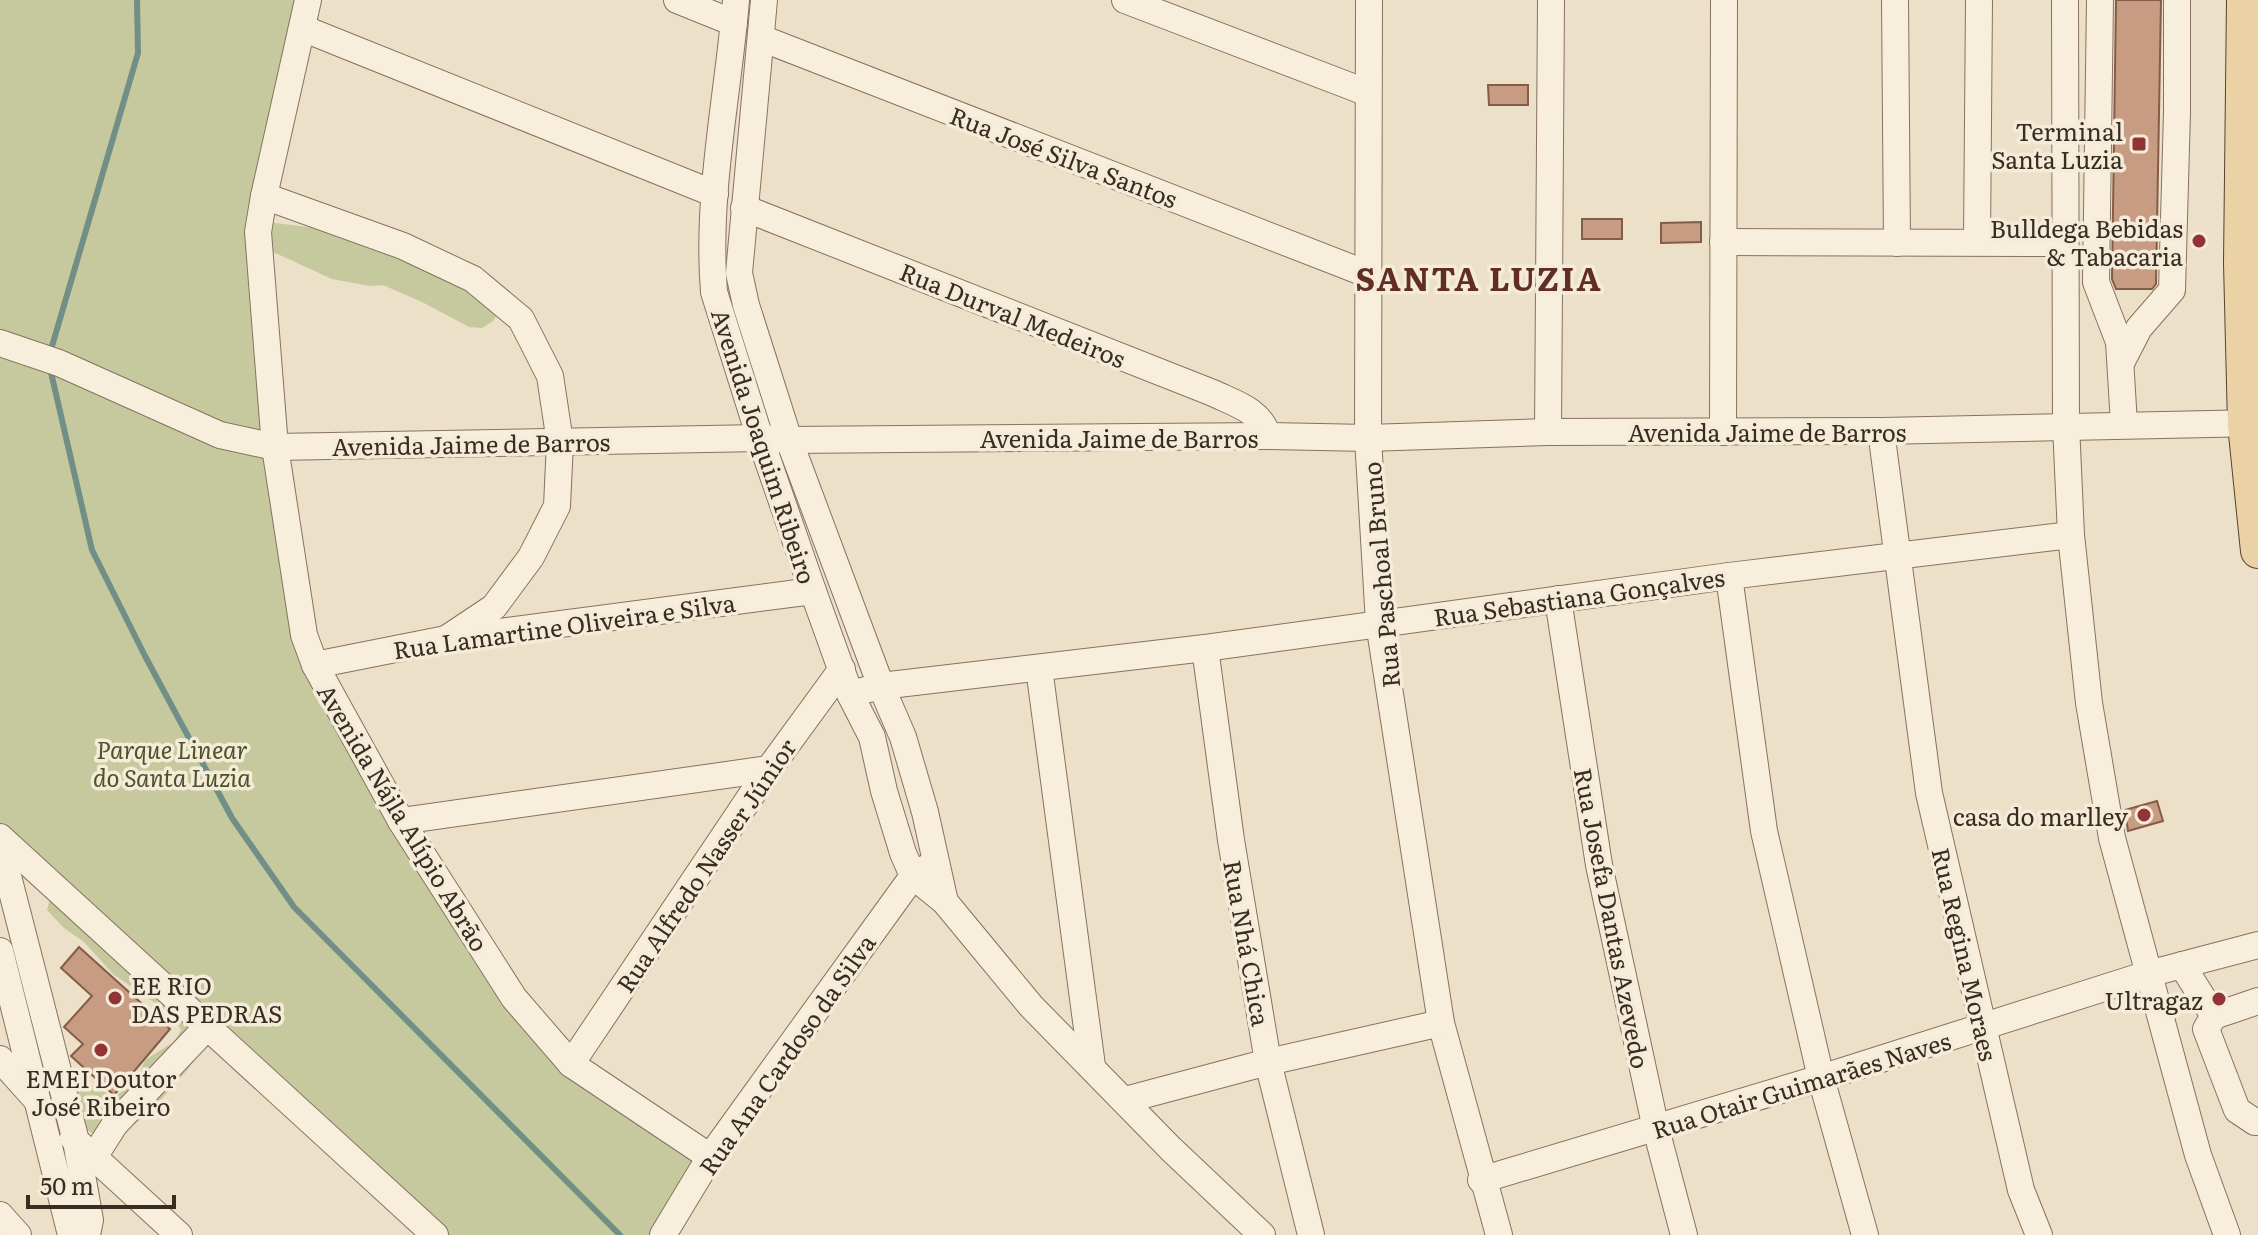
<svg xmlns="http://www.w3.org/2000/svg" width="2258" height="1235" font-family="Literata,serif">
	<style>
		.green { fill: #c6c99e }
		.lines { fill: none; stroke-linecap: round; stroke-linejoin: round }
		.stream { stroke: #718f86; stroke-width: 6 }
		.building { fill: #c79c82; stroke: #845c47; stroke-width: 2 }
		.minor-casing { stroke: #87725f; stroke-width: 28 }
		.major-casing { stroke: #554133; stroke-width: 36 }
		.minor { stroke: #f7eedc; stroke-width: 26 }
		.major { stroke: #ebd2a5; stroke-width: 34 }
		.poi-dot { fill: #923338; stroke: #f4ebd8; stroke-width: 3 }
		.labels { text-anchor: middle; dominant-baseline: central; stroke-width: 7; stroke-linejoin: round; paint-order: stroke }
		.poi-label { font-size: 24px; fill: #392c21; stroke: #f4ebd8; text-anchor: end }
		.street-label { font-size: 24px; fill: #392c21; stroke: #f4ebd8 }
		.park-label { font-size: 24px; font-style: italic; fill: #4b532a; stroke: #f4ebd8 }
		.district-label { font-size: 32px; font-weight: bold; letter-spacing: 2px; fill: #622e24; stroke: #f4ebd8 }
	</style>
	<rect width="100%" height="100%" fill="#ece0c9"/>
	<polygon class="green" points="0,0 308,0 260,221 315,228 443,269 499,312 493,321 482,328 469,327 422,302 383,285 370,286 332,279 260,246 315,665 571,1064 710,1157 660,1235 435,1235 209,1039 199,1047 189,1068 150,1112 119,1136 95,1135 53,1108 8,986 25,989 74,1078 82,1085 94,1085 114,1098 138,1077 145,1060 175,1041 181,1030 171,1014 113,974 84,942 64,928 47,910 50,898 0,837"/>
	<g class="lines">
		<g class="stream">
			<polyline points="50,353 138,53 137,0"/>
			<polyline points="50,368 92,550 145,656 232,818 294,907 620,1235"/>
		</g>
	</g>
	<g class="building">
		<polygon points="2116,0 2161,0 2156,284 2152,289 2116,289 2112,279"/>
		<polygon points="1488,85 1528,85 1528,105 1489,105"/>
		<rect x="1582" y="219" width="40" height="20"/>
		<polygon points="1701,222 1701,242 1661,243 1661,223"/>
		<polygon points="2157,801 2163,821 2128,831 2125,810"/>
		<polygon points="79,947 170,1029 114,1095 71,1056 83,1044 64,1027 92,996 61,968"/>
	</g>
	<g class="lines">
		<g class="minor-casing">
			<g id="minor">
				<polyline points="308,0 264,196 258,232 275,447 304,635 315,665 401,821 514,998 571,1064 710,1157"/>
				<polyline points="677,0 734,23"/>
				<path d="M736 0C728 96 706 195 714 292L760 438 813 591 850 694 872 737 884 791 903 853 913 876 945 902 1031 1006 1171 1149 1262 1235"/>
				<polyline points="764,0 739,273 746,305 789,440 881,686 903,737 925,812 945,902"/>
				<polyline points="1125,0 1368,93"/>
				<polyline points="1369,0 1368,438 1379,623 1441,1023 1499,1235"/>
				<polyline points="1895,0 1897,243"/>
				<polyline points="2065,0 2066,425 2071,535 2089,703 2112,838 2198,1155 2227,1235"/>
				<polyline points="2100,0 2096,282 2119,342 2124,424"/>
				<polyline points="302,28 715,194"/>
				<polyline points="761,38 1367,274"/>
				<polyline points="264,196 403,246 473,279 521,319 550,376 560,442 557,506 531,557 494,607 446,639"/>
				<path d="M744 208 1213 393C1236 404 1260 410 1268 436"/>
				<polyline points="1977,241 1979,0"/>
				<polyline points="1723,242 2065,243"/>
				<polyline points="0,343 59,363 220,435 275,447 760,438 789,440 1268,436 1368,438 1548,432 1881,431 2258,423"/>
				<polyline points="2122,361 2139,328 2172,290 2177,112 2177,0"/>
				<polyline points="1881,431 1929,793 2021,1190 2039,1235"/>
				<polyline points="1548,432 1551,0"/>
				<polyline points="1723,432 1724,0"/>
				<polyline points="1729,576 1764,831 1821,1078 1865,1235"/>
				<polyline points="1558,599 1599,865 1656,1129 1684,1235"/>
				<polyline points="1205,648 1231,840 1268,1062 1311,1235"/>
				<polyline points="315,665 446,639 813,591"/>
				<polyline points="1039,668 1092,1066"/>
				<polyline points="850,694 881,686 1205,648 1729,576 2071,535"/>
				<polyline points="401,821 769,769"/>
				<polyline points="0,837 435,1235"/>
				<polyline points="0,845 76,1141 90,1220 87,1235"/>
				<polyline points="0,951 71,1235"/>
				<polyline points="2182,965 2214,1016"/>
				<polyline points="2258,1001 2214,1016 2206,1029 2237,1110 2255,1122 2258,1121"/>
				<polyline points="0,1059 35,1098"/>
				<polyline points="571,1064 769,769 842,669"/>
				<polyline points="1125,1100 1268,1062 1441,1023"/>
				<polyline points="73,1138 179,1235"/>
				<polyline points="94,1157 115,1124 206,1028"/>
				<polyline points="1481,1180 1821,1078 2148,974 2258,945"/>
				<polyline points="0,1215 18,1235"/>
				<polyline points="663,1235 710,1157 913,876 926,868"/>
			</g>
		</g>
		<g class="major-casing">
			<polyline id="major" points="2244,0 2241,263 2245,424 2258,551"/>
		</g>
		<use href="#minor" class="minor"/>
		<use href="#major" class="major"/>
	</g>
	<g class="poi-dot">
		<rect x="2131" y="136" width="16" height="16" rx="4"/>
		<circle cx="2199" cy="241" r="8"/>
		<circle cx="2144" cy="815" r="8"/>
		<circle cx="115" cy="998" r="8"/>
		<circle cx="2219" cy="999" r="8"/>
		<circle cx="101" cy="1050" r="8"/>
	</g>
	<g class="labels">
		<g class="poi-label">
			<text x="2123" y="130">Terminal<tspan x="2123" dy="28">Santa Luzia</tspan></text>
			<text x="2183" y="227">Bulldega Bebidas<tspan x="2183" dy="28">&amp; Tabacaria</tspan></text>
			<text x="2128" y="815">casa do marlley</text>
			<text x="131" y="984" text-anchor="start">EE RIO<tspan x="131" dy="28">DAS PEDRAS</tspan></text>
			<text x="2203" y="999">Ultragaz</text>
			<text x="101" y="1077" text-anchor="middle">EMEI Doutor<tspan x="101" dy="28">José Ribeiro</tspan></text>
		</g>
		<g class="street-label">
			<text transform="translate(1064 156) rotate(21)">Rua José Silva Santos</text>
			<text transform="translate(1013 314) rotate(22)">Rua Durval Medeiros</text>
			<text x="1767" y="431">Avenida Jaime de Barros</text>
			<text x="1119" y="437">Avenida Jaime de Barros</text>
			<text transform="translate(471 443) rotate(-1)">Avenida Jaime de Barros</text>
			<text transform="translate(765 446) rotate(72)">Avenida Joaquim Ribeiro</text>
			<text transform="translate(1380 575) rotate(-95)">Rua Paschoal Bruno</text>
			<text transform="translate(1579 596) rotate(-8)">Rua Sebastiana Gonçalves</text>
			<text transform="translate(564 625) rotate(-8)">Rua Lamartine Oliveira e Silva</text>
			<text transform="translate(404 817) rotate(59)">Avenida Nájla Alípio Abrão</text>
			<text transform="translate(705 865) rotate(-56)">Rua Alfredo Nasser Júnior</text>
			<text transform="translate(1613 918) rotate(79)">Rua Josefa Dantas Azevedo</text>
			<text transform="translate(1248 943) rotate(80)">Rua Nhá Chica</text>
			<text transform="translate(1966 954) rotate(77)">Rua Regina Moraes</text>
			<text transform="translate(786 1054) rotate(-55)">Rua Ana Cardoso da Silva</text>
			<text transform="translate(1801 1084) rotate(-17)">Rua Otair Guimarães Naves</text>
		</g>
		<g class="park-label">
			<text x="172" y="748">Parque Linear<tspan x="172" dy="28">do Santa Luzia</tspan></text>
		</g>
		<g class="district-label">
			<text x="1479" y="277">SANTA LUZIA</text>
		</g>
	</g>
	<path d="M28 1195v12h146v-12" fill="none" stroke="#392c21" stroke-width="4"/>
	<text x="40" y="1195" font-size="24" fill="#392c21" stroke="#f4ebd8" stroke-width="6" paint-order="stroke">50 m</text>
</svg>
